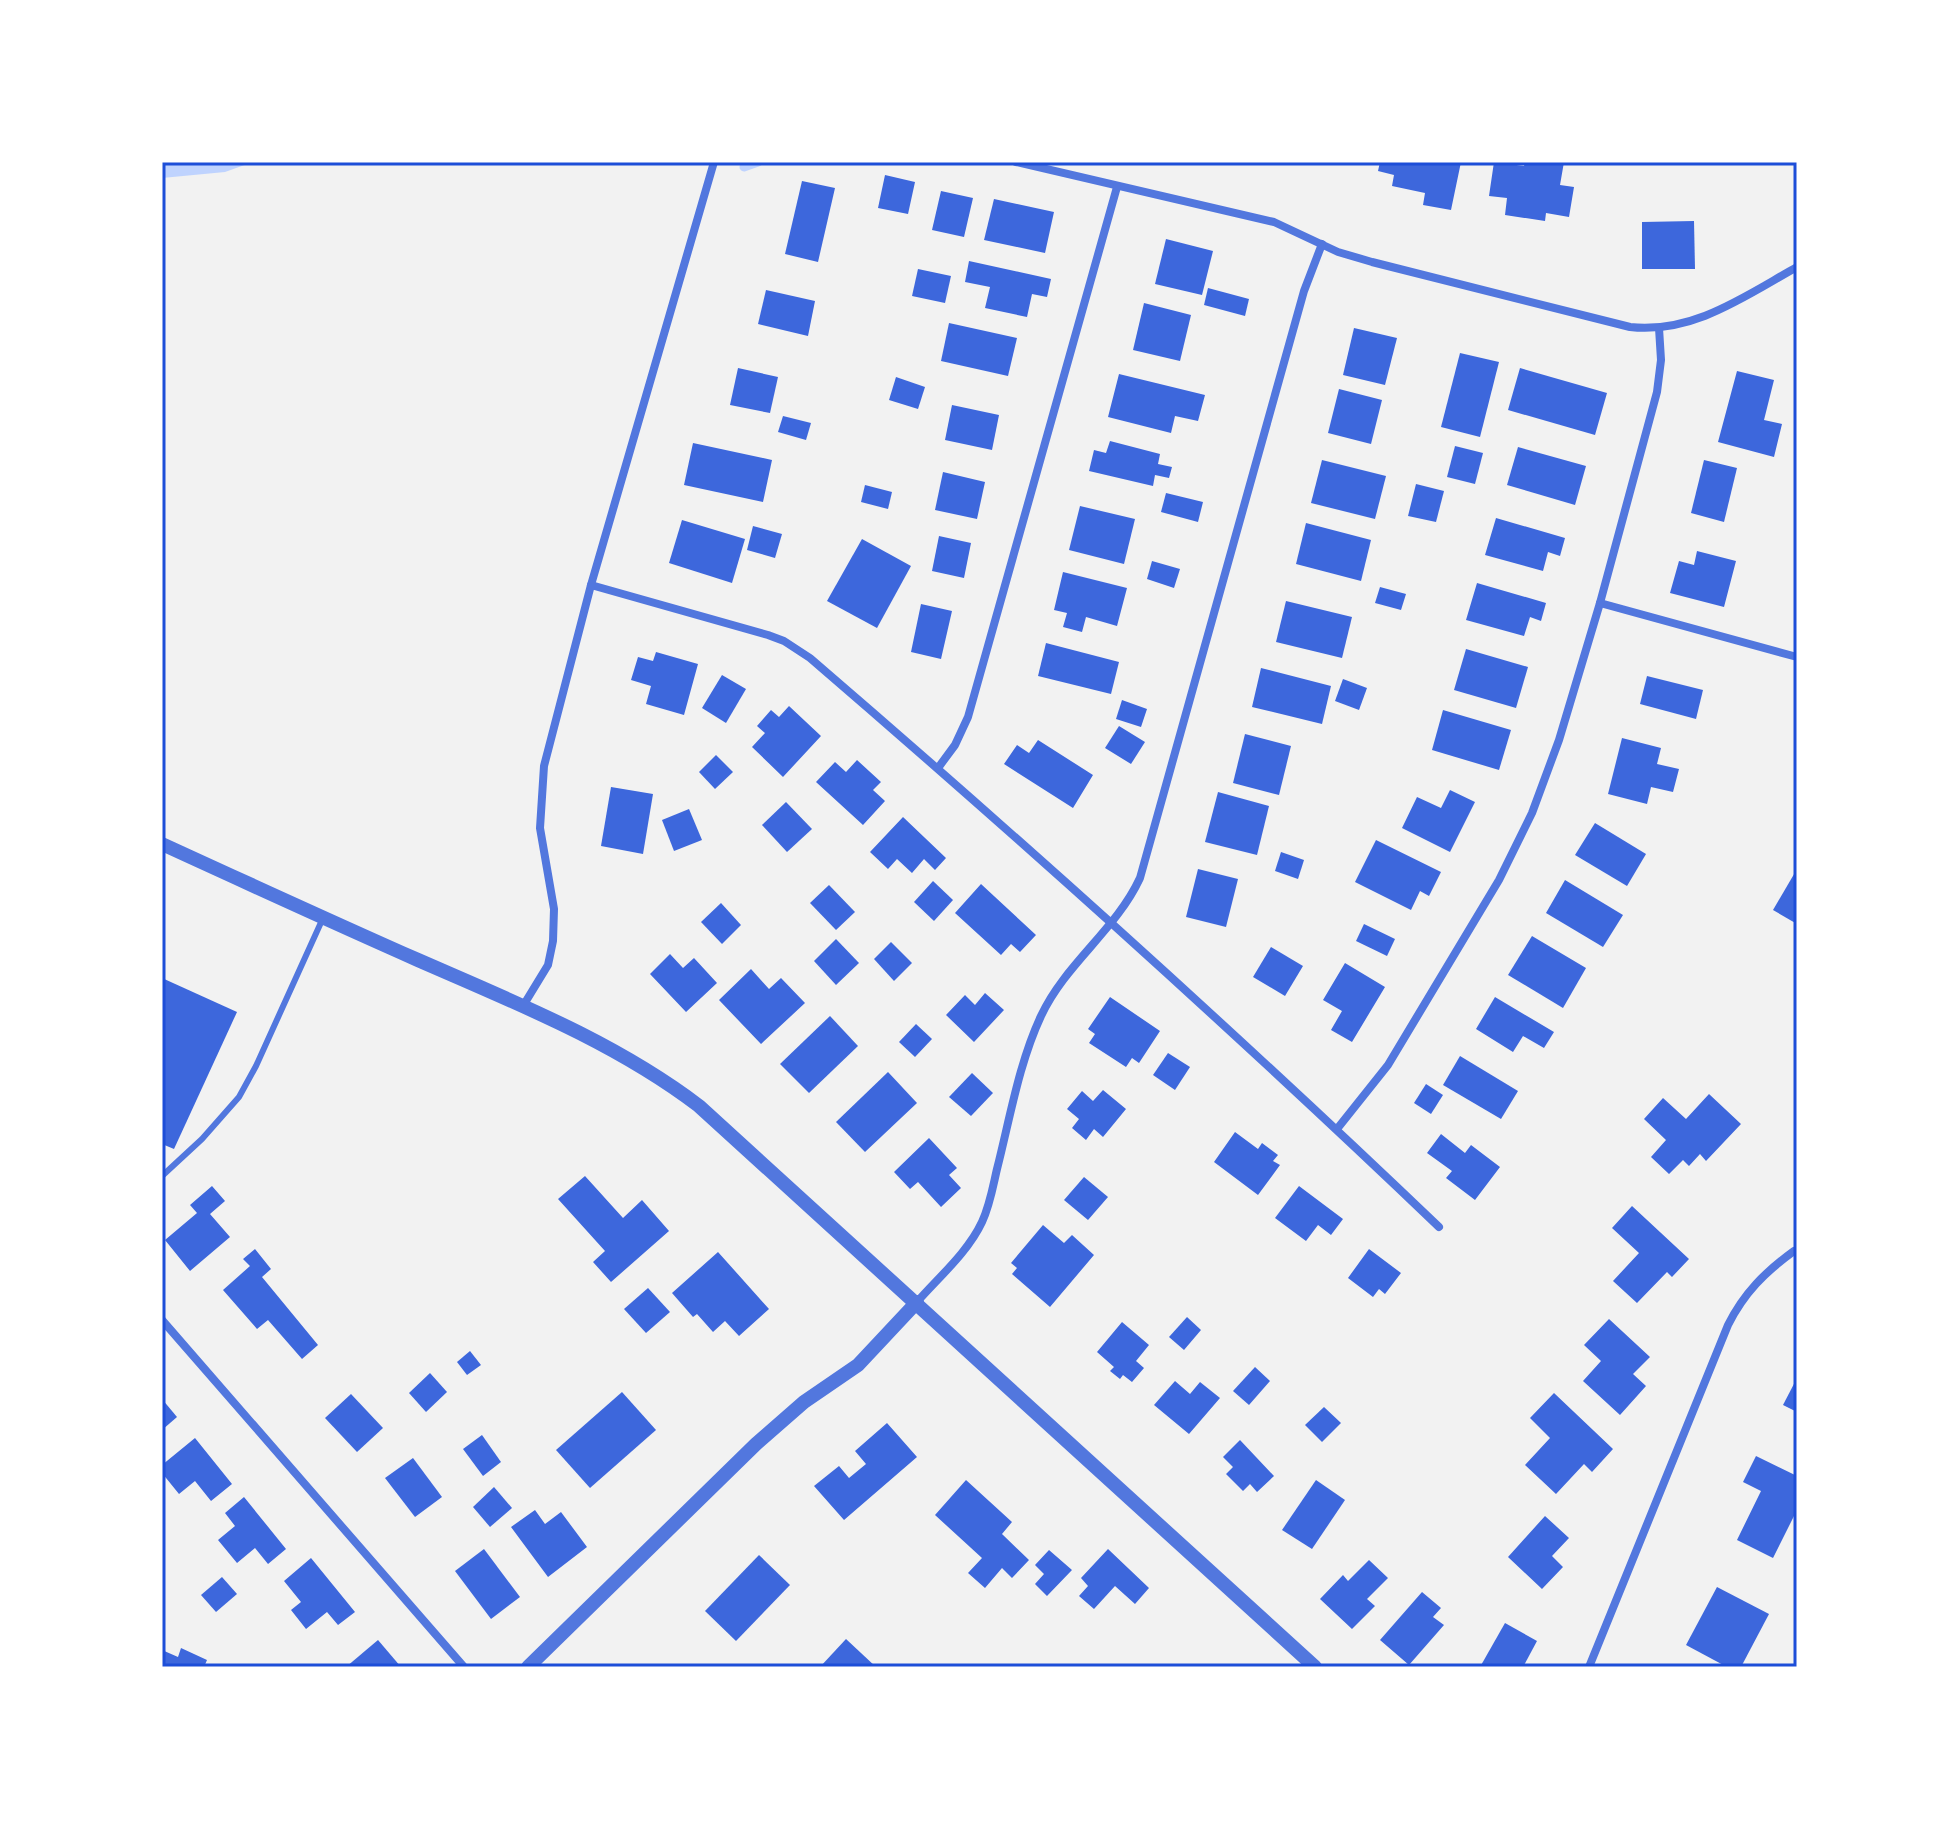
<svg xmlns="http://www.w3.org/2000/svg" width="1959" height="1829" font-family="'Work Sans',sans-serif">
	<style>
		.water { fill: #bfd3fe }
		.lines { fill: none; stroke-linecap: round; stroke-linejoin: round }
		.stream { stroke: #bfd3fe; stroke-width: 9 }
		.building { fill: #3d67dc }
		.service { stroke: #5277de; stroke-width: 6 }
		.minor { stroke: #5277de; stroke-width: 8 }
		.tertiary { stroke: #5277de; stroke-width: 14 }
		.neatline { fill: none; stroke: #1d4ed8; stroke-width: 3 }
	</style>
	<rect width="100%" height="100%" fill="#f2f2f2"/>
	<polygon class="water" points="162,162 253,162 225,172 162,178"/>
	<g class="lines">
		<polyline class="stream" points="744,167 758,162"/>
	</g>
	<g class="building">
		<polygon points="1380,162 1461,162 1451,210 1423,205 1425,193 1392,186 1394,175 1378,171"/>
		<polygon points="1494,162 1524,166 1525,162 1564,162 1560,185 1574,187 1569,217 1546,213 1545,221 1505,215 1507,198 1489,196"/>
		<polygon points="885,175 915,182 908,214 878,208"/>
		<polygon points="802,181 835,188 818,262 785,254"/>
		<polygon points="941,191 973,198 964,237 932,230"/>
		<polygon points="994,199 1054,212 1045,253 984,240"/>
		<polygon points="1694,221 1695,269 1642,269 1642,222"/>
		<polygon points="1166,239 1213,251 1202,295 1155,284"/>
		<polygon points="969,261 1051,279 1047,297 1032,294 1027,317 985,308 990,287 965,282"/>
		<polygon points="918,269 951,276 945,303 912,296"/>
		<polygon points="1208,288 1249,299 1245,316 1204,305"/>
		<polygon points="766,290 815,301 808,336 758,324"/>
		<polygon points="1144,303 1191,315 1180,361 1133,350"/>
		<polygon points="949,323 1017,338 1008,376 941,361"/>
		<polygon points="1354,328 1397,338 1385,385 1343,375"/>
		<polygon points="1460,353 1499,362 1480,437 1441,427"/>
		<polygon points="738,368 778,377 770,413 730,405"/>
		<polygon points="1520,368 1607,393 1595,435 1508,410"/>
		<polygon points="1737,371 1774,380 1764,420 1782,424 1774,457 1718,442"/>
		<polygon points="1119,374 1205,395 1198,421 1175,416 1171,433 1108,417"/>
		<polygon points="896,377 925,387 918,409 889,400"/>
		<polygon points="1339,389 1382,400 1371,444 1328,433"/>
		<polygon points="952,405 999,415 992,450 945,440"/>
		<polygon points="783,416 811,423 806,440 778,432"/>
		<polygon points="1110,441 1160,454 1158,464 1172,467 1169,478 1155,475 1153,486 1089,471 1094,450 1106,453"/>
		<polygon points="693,443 772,460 763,502 684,485"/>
		<polygon points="1455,446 1483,453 1475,484 1447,477"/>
		<polygon points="1518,447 1586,466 1575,505 1507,485"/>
		<polygon points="1322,460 1386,476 1375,519 1311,503"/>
		<polygon points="1704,460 1737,468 1724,522 1691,513"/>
		<polygon points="943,472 985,482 977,519 935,510"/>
		<polygon points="1416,484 1444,491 1436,522 1408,516"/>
		<polygon points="865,485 892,492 888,509 861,502"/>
		<polygon points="1166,493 1203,502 1198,522 1161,512"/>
		<polygon points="1080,506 1135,519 1124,564 1069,550"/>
		<polygon points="1496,518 1565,538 1560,556 1548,552 1543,571 1485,555"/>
		<polygon points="682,520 745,539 732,583 669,563"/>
		<polygon points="1306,523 1371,540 1361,581 1296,564"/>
		<polygon points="753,526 782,534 775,558 747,550"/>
		<polygon points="939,536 971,543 964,578 932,571"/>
		<polygon points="862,539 911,566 877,628 827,601"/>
		<polygon points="1697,551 1736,561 1724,607 1670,593 1679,561 1694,565"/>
		<polygon points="1152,561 1180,569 1174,588 1147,579"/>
		<polygon points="1063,572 1127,588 1117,626 1086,617 1082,632 1063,627 1067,613 1054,610"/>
		<polygon points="1477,583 1546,603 1541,621 1530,617 1524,636 1466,620"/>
		<polygon points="1380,587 1406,594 1401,610 1375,603"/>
		<polygon points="1286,601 1352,617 1342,658 1276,642"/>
		<polygon points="921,604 952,611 941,659 911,652"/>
		<polygon points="1046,643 1119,662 1111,694 1038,676"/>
		<polygon points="1466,649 1528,667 1516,708 1454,690"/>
		<polygon points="656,652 698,664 684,715 646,704 651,686 631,680 638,657 653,661"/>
		<polygon points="1261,668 1331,686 1322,724 1252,707"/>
		<polygon points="722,675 746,689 726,723 702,708"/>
		<polygon points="1647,676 1703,690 1696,719 1640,704"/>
		<polygon points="1343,679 1367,688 1359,710 1335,701"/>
		<polygon points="1122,700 1147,709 1141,727 1116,719"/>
		<polygon points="789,706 821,736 783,777 752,747 765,733 757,726 771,710 779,717"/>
		<polygon points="1443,710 1511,730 1499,770 1432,750"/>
		<polygon points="1119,726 1145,742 1131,764 1105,748"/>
		<polygon points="1245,734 1291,746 1279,795 1233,783"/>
		<polygon points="1622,738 1661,748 1657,764 1679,769 1673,792 1651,787 1647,804 1608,794"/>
		<polygon points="1038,740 1093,775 1073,808 1004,764 1017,745 1029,753"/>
		<polygon points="716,755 733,772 715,789 699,772"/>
		<polygon points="857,760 881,782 873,790 885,801 863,825 816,782 835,762 846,772"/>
		<polygon points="611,787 653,794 643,854 601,846"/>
		<polygon points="1450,790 1475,802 1450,852 1402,828 1417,797 1441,808"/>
		<polygon points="1218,792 1269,806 1257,855 1205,842"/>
		<polygon points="786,802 812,829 787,852 762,825"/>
		<polygon points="689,809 702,840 674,851 662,820"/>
		<polygon points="903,817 946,858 935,870 924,859 912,873 897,859 888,869 870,852"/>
		<polygon points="1595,823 1646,854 1627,886 1575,855"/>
		<polygon points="1376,840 1441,872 1429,896 1420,891 1411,910 1355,882"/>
		<polygon points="1281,852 1304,860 1298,879 1275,871"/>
		<polygon points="1198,869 1238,879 1226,927 1186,917"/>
		<polygon points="1797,869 1797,924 1773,910"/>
		<polygon points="1565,880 1623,915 1603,947 1546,913"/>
		<polygon points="933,881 953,900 934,921 914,902"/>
		<polygon points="981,884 1036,935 1020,952 1011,944 1001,955 955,913"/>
		<polygon points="829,885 855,912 836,930 810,903"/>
		<polygon points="721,903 741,925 722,944 701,922"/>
		<polygon points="1364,924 1395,939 1387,956 1356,941"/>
		<polygon points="1532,936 1586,968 1563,1008 1508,975"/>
		<polygon points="836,939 859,963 836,985 814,961"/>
		<polygon points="891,942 912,963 894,981 874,959"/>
		<polygon points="1271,947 1303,966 1285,996 1253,977"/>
		<polygon points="670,954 683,968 694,958 717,983 686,1012 650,974"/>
		<polygon points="1345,963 1385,987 1352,1042 1331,1030 1342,1011 1323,1000"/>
		<polygon points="751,969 769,989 781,978 805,1003 761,1044 719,1000"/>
		<polygon points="162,978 237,1012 174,1149 162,1144"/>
		<polygon points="985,993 1004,1010 974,1042 946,1015 965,995 975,1005"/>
		<polygon points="1110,997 1160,1031 1139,1063 1132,1058 1126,1067 1089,1043 1095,1034 1088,1029"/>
		<polygon points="1495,997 1554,1032 1544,1048 1523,1036 1513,1052 1476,1029"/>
		<polygon points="830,1016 858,1046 809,1093 780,1064"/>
		<polygon points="916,1024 932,1039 915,1057 899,1042"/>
		<polygon points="1168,1053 1190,1067 1175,1090 1153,1075"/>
		<polygon points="1460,1056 1518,1091 1501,1119 1443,1085"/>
		<polygon points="888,1072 917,1103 865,1152 836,1122"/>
		<polygon points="972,1073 993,1093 971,1116 949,1097"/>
		<polygon points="1426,1084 1443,1095 1431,1114 1414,1103"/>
		<polygon points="1103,1090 1126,1109 1103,1137 1094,1129 1086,1140 1072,1128 1079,1119 1067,1109 1082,1091 1093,1101"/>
		<polygon points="1709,1094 1741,1124 1706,1161 1700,1154 1689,1166 1683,1160 1669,1174 1651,1157 1666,1140 1644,1119 1663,1098 1686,1119"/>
		<polygon points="1235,1132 1258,1149 1262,1143 1278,1155 1273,1161 1280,1165 1258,1195 1214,1162"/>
		<polygon points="1441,1134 1465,1153 1471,1145 1500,1167 1475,1200 1446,1178 1452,1171 1427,1153"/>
		<polygon points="929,1138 957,1168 949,1175 961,1188 941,1207 918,1182 910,1189 894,1172"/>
		<polygon points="585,1176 623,1218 642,1200 669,1231 611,1282 593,1262 605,1251 558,1199"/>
		<polygon points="1084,1177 1108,1197 1088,1220 1064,1200"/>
		<polygon points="212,1186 225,1201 210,1214 230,1237 190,1271 165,1240 197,1213 190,1205"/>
		<polygon points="1299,1186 1343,1219 1331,1235 1318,1225 1306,1241 1275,1218"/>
		<polygon points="1632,1206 1689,1259 1672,1277 1667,1272 1637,1303 1613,1281 1639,1253 1612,1228"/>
		<polygon points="1043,1225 1064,1243 1072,1235 1094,1255 1050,1307 1012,1274 1017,1268 1011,1263"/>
		<polygon points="255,1249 271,1269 262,1277 318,1345 302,1359 268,1320 257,1329 223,1290 250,1266 243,1259"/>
		<polygon points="1369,1249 1401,1273 1385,1294 1379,1289 1373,1297 1348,1278"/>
		<polygon points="718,1252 769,1309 739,1336 725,1321 713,1332 697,1314 693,1317 672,1293"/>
		<polygon points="648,1288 670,1312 646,1333 624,1309"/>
		<polygon points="1187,1317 1201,1330 1184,1350 1169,1337"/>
		<polygon points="1609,1319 1650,1357 1633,1374 1646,1386 1620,1415 1583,1381 1601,1361 1584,1345"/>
		<polygon points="1122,1322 1149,1345 1136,1361 1144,1368 1132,1382 1123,1375 1120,1379 1110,1371 1114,1367 1097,1352"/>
		<polygon points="470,1351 481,1365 467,1375 457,1362"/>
		<polygon points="1255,1367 1270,1381 1249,1405 1233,1391"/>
		<polygon points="430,1373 447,1392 426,1412 409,1393"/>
		<polygon points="1797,1378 1797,1412 1783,1405"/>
		<polygon points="1175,1381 1190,1394 1200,1382 1220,1398 1189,1434 1154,1405"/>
		<polygon points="622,1392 656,1430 590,1488 556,1450"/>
		<polygon points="1554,1393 1613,1449 1592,1472 1584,1464 1556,1494 1525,1465 1550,1438 1530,1418"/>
		<polygon points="351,1394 383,1428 357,1452 325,1418"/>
		<polygon points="162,1399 177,1417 162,1430"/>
		<polygon points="1324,1407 1341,1423 1322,1442 1305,1425"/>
		<polygon points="887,1423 917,1457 844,1520 814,1486 839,1466 849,1478 866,1464 855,1451"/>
		<polygon points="482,1435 501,1462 483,1476 463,1449"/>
		<polygon points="195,1438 232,1484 211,1501 195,1481 179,1494 162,1473 162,1465"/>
		<polygon points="1240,1440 1274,1476 1257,1492 1250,1484 1243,1491 1226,1474 1233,1467 1223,1457"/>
		<polygon points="1756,1456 1797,1476 1797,1510 1773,1558 1737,1540 1761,1491 1743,1482"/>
		<polygon points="413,1458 442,1497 415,1517 385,1478"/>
		<polygon points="966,1480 1012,1522 1002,1534 1029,1560 1012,1578 1002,1568 985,1588 968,1573 982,1558 935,1515"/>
		<polygon points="1316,1480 1345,1500 1312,1549 1282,1530"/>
		<polygon points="494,1487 512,1508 490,1527 473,1507"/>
		<polygon points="244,1497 286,1549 268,1564 255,1548 237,1563 218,1540 235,1526 225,1513"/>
		<polygon points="535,1510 545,1524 561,1512 587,1547 548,1577 511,1527"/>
		<polygon points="1545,1516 1569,1538 1552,1556 1563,1567 1542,1589 1508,1557"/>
		<polygon points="484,1549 520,1597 491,1619 455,1571"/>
		<polygon points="1108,1549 1149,1588 1135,1604 1115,1586 1094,1609 1079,1596 1088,1586 1081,1578"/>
		<polygon points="1049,1550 1072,1570 1047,1596 1035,1584 1044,1574 1035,1565"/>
		<polygon points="759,1555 790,1585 736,1641 705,1611"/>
		<polygon points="311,1558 355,1612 338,1625 327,1612 306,1629 291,1610 301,1602 284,1581"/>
		<polygon points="1369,1560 1388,1578 1367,1599 1375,1606 1352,1629 1320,1599 1343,1575 1348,1581"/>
		<polygon points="222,1577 237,1594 216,1612 201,1595"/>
		<polygon points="1717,1587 1769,1614 1741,1667 1727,1667 1686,1645"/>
		<polygon points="1422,1592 1441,1608 1433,1617 1444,1625 1409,1665 1380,1640"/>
		<polygon points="1505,1623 1537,1641 1523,1667 1480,1667"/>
		<polygon points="846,1639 876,1667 820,1667"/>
		<polygon points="378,1640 401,1667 346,1667"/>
		<polygon points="181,1648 207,1660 204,1667 162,1667 162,1650 178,1657"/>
	</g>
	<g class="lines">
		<polyline class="service" points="162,1176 202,1139 239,1097 256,1066 323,918"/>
		<g class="minor">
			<path d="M1016 162 1274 222 1338 252 1372 262 1630 327C1693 334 1745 296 1797 267"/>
			<path d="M591 585 768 635 784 641 810 658C1025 843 1235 1032 1439 1227"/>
			<polyline points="1600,603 1797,657"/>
			<polyline points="938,768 955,745 968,717 1117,187"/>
			<polyline points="523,1006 548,965 553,941 554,909 540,828 544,766 591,585 714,162"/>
			<polyline points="1337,1129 1388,1065 1499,880 1532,813 1559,740 1600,603 1657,392 1661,360 1659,328"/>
			<path d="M917 1302C939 1277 968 1252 982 1222 990 1205 993 1186 997 1169 1010 1118 1019 1063 1041 1016 1065 964 1116 930 1140 878L1304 291 1322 244"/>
			<polyline points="162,1320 464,1667"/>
			<path d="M1589 1667 1728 1325C1744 1293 1765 1272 1794 1251"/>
		</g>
		<g class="tertiary">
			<path d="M162 844C247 883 332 922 418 960 514 1002 615 1042 699 1106L1315 1667"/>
			<polyline points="528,1667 756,1444 804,1402 858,1365 917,1302"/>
		</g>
	</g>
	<rect width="1959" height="1829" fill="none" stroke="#ffffff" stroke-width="328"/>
	<rect x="164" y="164" width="1631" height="1501" class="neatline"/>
</svg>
